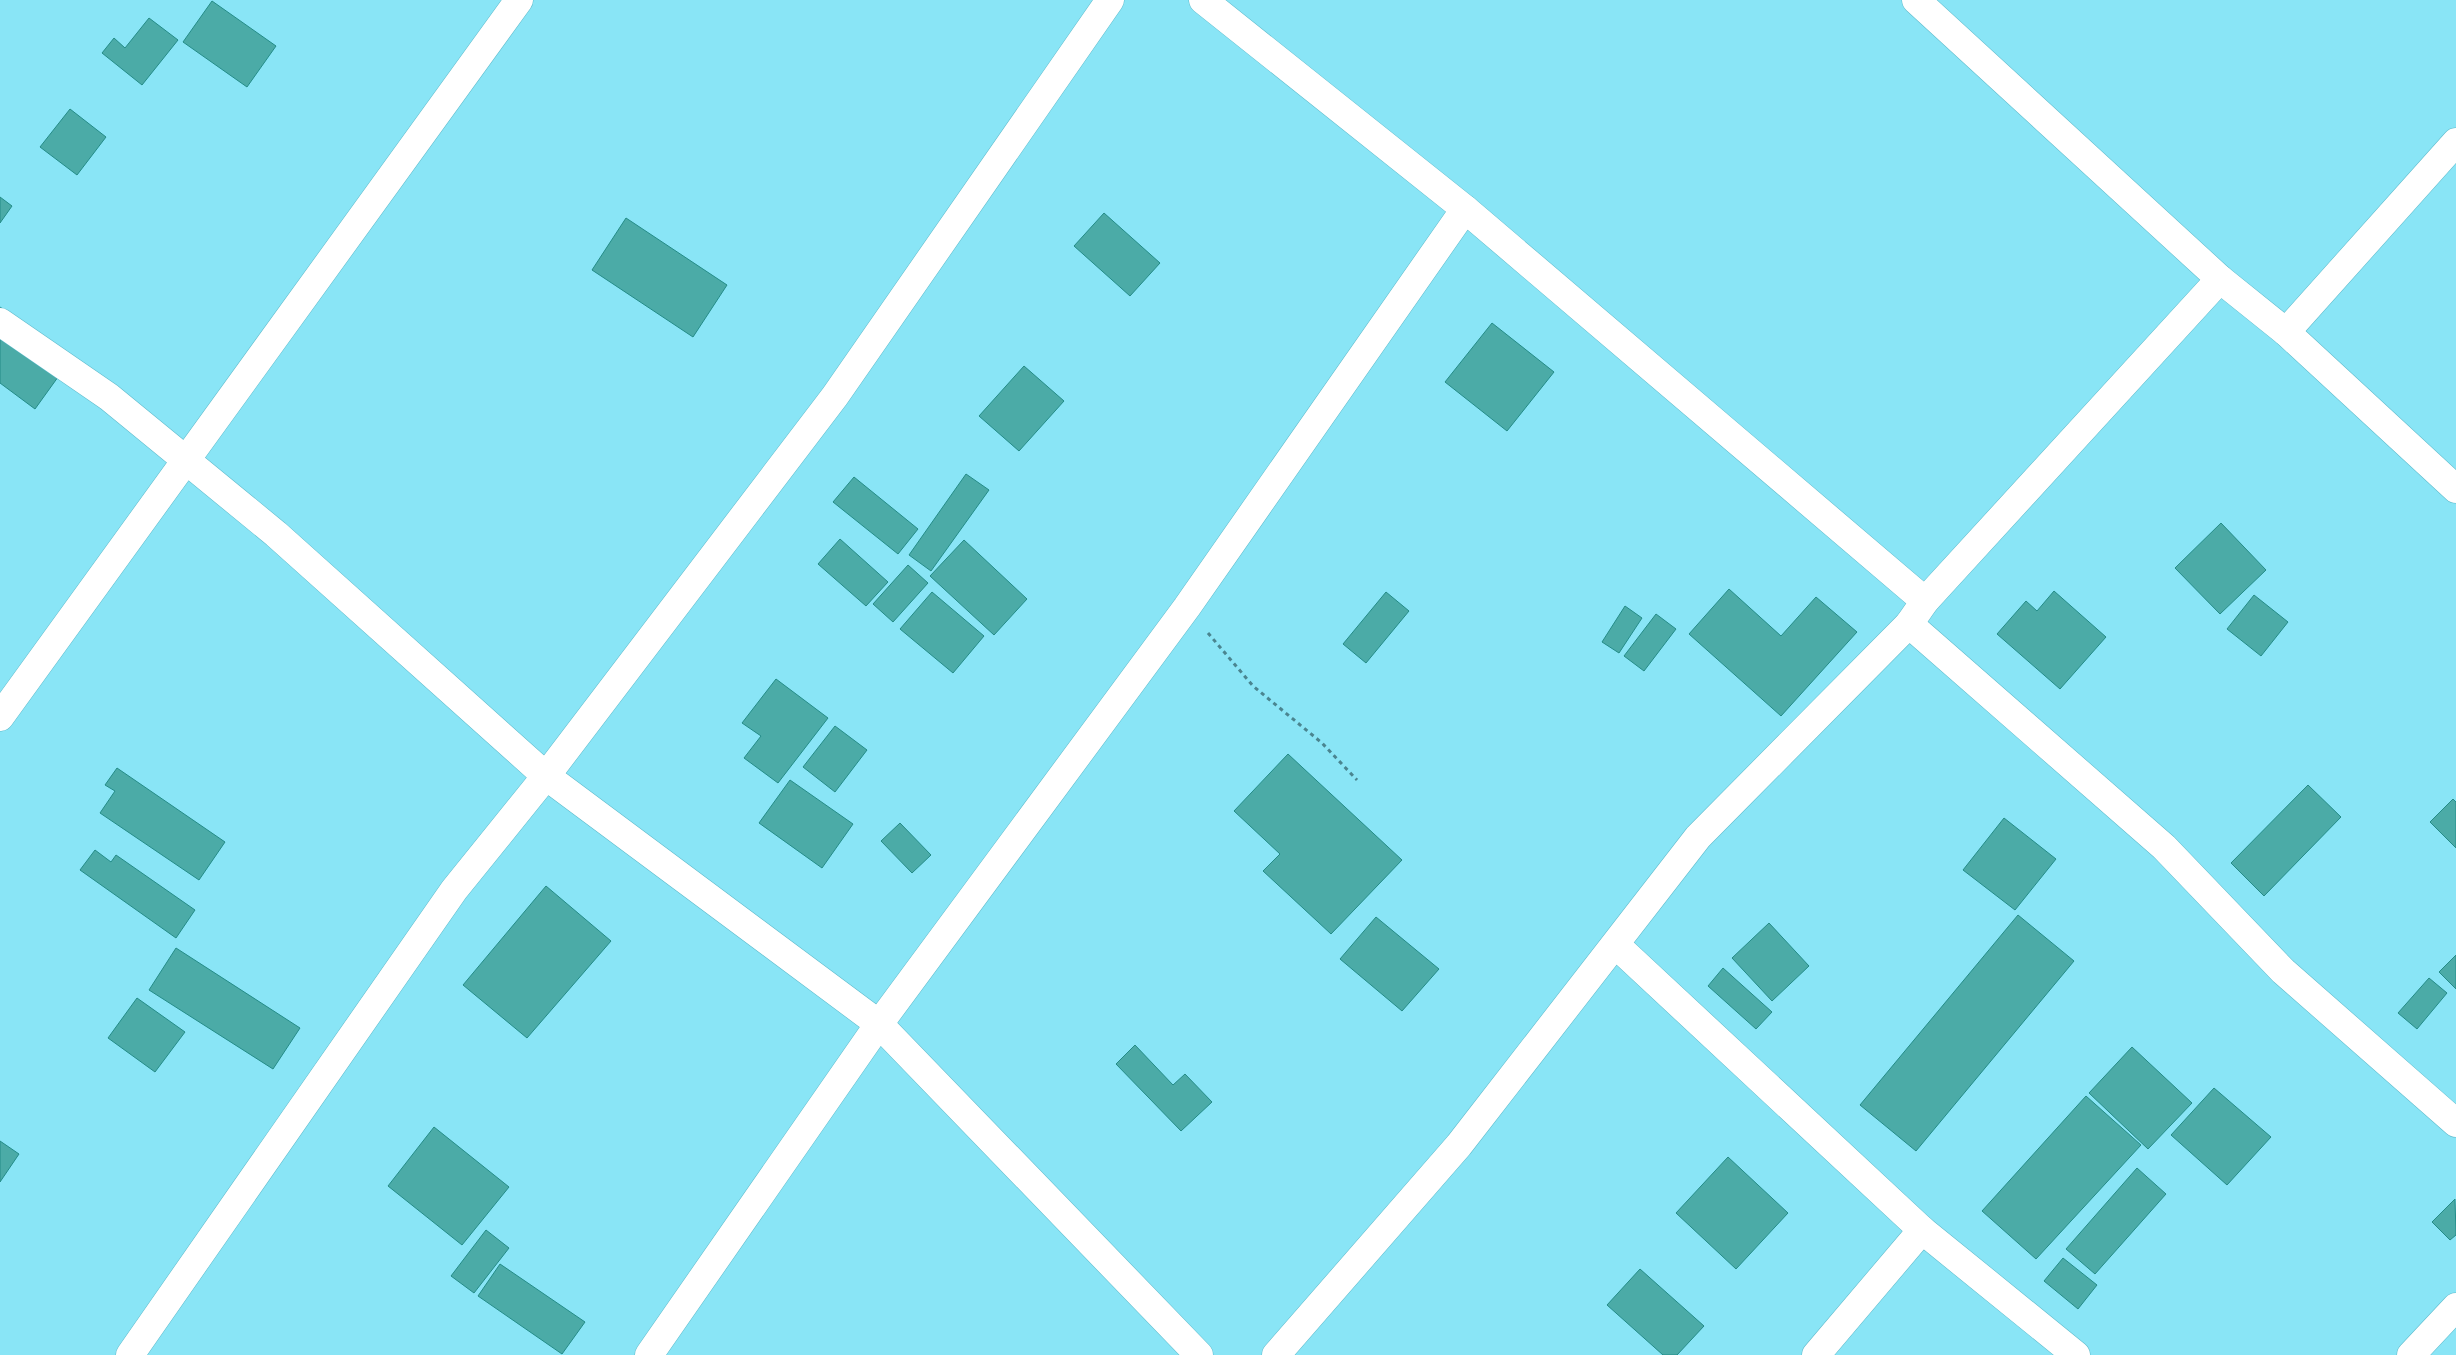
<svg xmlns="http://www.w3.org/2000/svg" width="2456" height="1355" font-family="'Noto Sans',sans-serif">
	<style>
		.building { fill: #4baba7; stroke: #248c88 }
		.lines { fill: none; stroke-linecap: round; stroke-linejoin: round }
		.minor-casing { stroke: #5fbbcc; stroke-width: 29 }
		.path { stroke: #4a8590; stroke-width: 3; stroke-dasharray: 4 4; stroke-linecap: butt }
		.minor { stroke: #fff; stroke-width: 28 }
	</style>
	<rect width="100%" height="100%" fill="#89e5f6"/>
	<g class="building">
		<polygon points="212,1 276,46 247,87 183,42"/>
		<polygon points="149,18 178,40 142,85 102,53 114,38 125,48"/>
		<polygon points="70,109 106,137 77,175 40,147"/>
		<polygon points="0,197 12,206 0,223"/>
		<polygon points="1104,213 1160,263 1130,296 1074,246"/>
		<polygon points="626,218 727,285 693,337 592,270"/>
		<polygon points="0,307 71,359 35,409 0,383"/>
		<polygon points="1492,323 1554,372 1507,431 1445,382"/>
		<polygon points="1024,366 1064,401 1019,451 979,416"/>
		<polygon points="966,474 989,490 931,571 909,555"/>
		<polygon points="854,477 918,529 898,554 833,502"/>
		<polygon points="2221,523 2266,570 2220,614 2175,568"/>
		<polygon points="840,539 888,582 866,606 818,564"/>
		<polygon points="964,540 1027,599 994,635 930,576"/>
		<polygon points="908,565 928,583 893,622 873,604"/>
		<polygon points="1729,589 1781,636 1816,597 1857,632 1781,716 1689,634"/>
		<polygon points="2054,591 2106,637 2060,689 1997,634 2026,601 2037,611"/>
		<polygon points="932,592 984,636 953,673 900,629"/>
		<polygon points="1386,592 1409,611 1366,663 1343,644"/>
		<polygon points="2254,595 2288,622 2261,656 2227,629"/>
		<polygon points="1625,606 1642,618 1619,653 1602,642"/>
		<polygon points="1656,614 1676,629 1644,671 1624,656"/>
		<polygon points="776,679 828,718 778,783 744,758 761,736 742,723"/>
		<polygon points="835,726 867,750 835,792 803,767"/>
		<polygon points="1288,754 1402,860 1331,934 1263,871 1280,854 1234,811"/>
		<polygon points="117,768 225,842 199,880 100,813 115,791 105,785"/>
		<polygon points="790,780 853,824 822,868 759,823"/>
		<polygon points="2308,785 2341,817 2264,896 2231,863"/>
		<polygon points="2453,799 2456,802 2456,848 2430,822"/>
		<polygon points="2004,818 2056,859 2015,910 1963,870"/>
		<polygon points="900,823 931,855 912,873 881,841"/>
		<polygon points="95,850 111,862 116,855 195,910 176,938 80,870"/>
		<polygon points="546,886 611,941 527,1038 463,985"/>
		<polygon points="2018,915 2074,961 1916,1151 1860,1105"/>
		<polygon points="1376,917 1439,969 1402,1011 1340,959"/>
		<polygon points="1769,923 1809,966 1772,1001 1732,958"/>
		<polygon points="176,948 300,1028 273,1069 149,990"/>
		<polygon points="2456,955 2456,989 2439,972"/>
		<polygon points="1723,968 1772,1012 1756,1029 1708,986"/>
		<polygon points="2429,978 2447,993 2417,1029 2398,1013"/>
		<polygon points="137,998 185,1032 155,1072 108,1038"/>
		<polygon points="1135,1045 1173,1085 1185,1074 1212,1102 1181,1131 1116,1064"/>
		<polygon points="2132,1047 2192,1103 2148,1149 2089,1093"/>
		<polygon points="2214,1088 2271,1137 2227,1185 2171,1135"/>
		<polygon points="2086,1096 2141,1145 2036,1259 1982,1211"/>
		<polygon points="434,1127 509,1187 462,1245 388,1186"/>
		<polygon points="0,1141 19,1154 0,1182"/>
		<polygon points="1728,1157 1788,1213 1736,1269 1676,1213"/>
		<polygon points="2137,1168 2166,1194 2095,1274 2066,1249"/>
		<polygon points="2455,1199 2456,1235 2450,1240 2432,1222"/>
		<polygon points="486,1230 509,1248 474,1293 451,1276"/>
		<polygon points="2063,1258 2097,1285 2078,1309 2044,1281"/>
		<polygon points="500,1264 585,1322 562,1354 478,1296"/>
		<polygon points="1640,1269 1704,1326 1677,1355 1663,1355 1607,1305"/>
	</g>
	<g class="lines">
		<g class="minor-casing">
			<g id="minor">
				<polyline points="1203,0 1465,209"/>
				<polyline points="1916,0 2220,279 2286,332 2456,489"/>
				<polyline points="0,322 109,397 276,534 546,776 879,1024 1199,1355"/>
				<polyline points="2286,332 2456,142"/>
				<polyline points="1909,624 2164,847 2283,971 2456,1123"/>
				<polyline points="0,717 519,0"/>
				<polyline points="1616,945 1922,1230 2076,1355"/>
				<polyline points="130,1355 454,890 546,776 835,396 1110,0"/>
				<polyline points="649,1355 879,1024 1187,607 1465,209 1925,601"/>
				<polyline points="1276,1355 1459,1145 1698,837 1909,624 1925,601 2220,279"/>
				<polyline points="1816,1355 1922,1230"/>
				<polyline points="2411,1355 2456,1307"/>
			</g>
		</g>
		<polyline class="path" points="1208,633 1253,686 1322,743 1357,780"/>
		<use href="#minor" class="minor"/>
	</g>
</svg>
